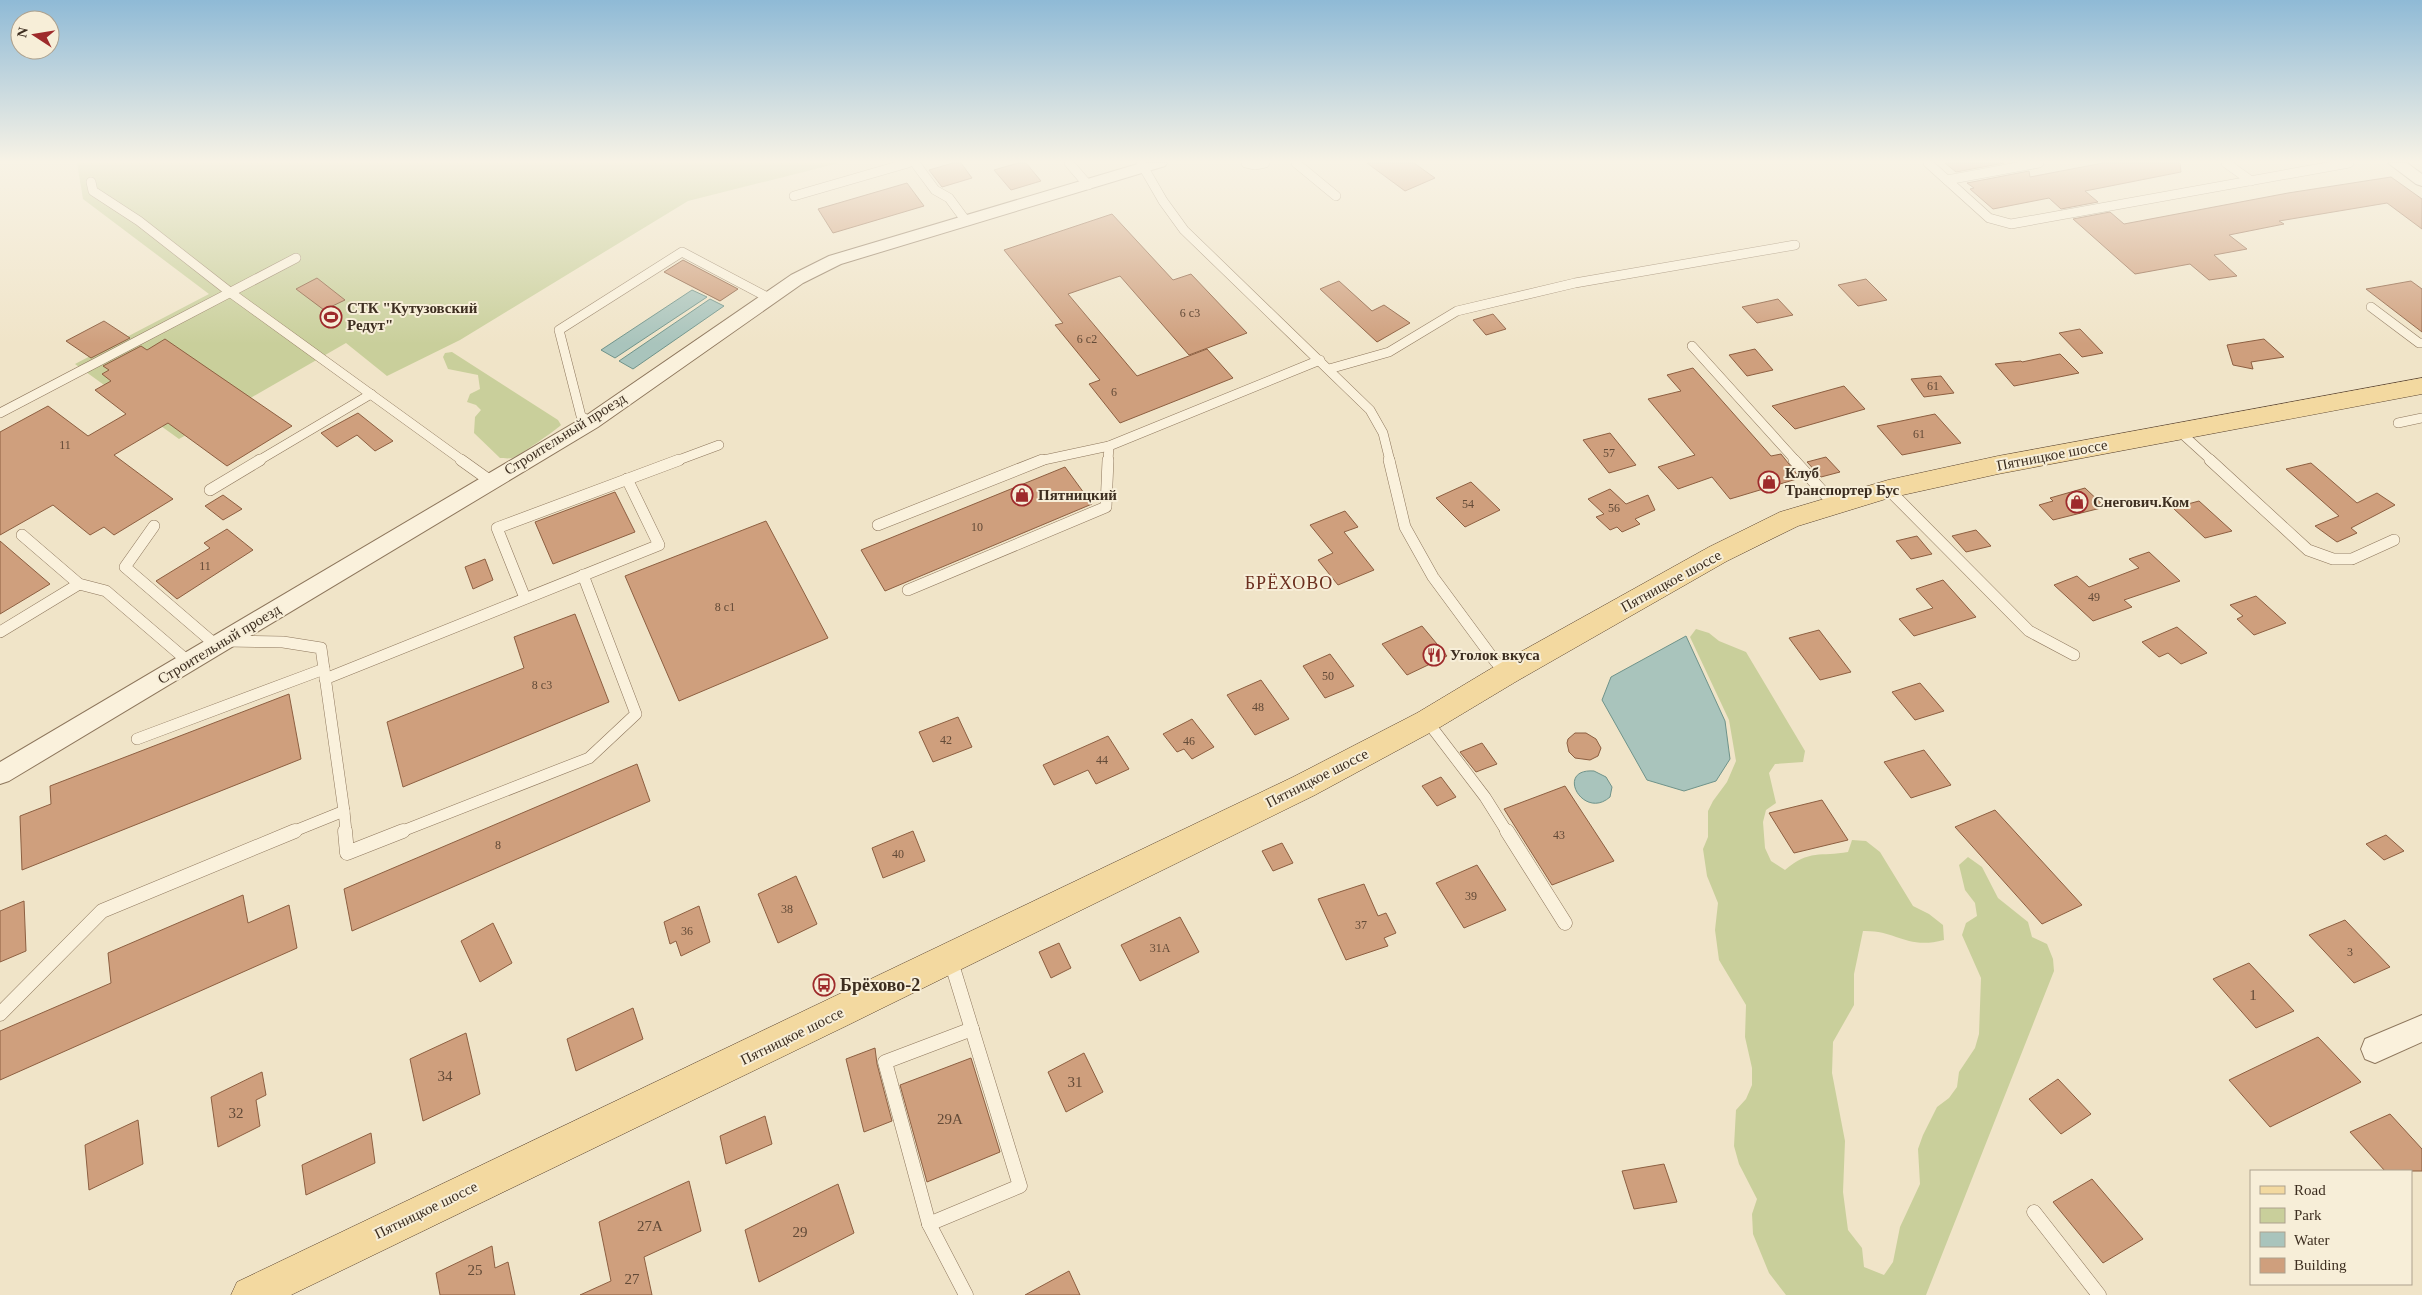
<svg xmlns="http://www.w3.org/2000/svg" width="2422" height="1295" font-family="Georgia,serif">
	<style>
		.green { fill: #c9cf9b }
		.water { fill: #a9c4bc; stroke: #6f938a }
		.building { fill: #cf9f7d; stroke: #8d5f41 }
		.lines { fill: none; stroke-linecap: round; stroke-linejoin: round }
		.lane-far2-casing { stroke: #8d765c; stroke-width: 10 }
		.lane-far1-casing { stroke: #8d765c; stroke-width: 12 }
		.lane-casing { stroke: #8d765c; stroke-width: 15 }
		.street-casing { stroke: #8d765c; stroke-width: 2 }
		.primary-casing { stroke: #5b4430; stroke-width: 1 }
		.lane-far2 { stroke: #faf1dc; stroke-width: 9 }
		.lane-far1 { stroke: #faf1dc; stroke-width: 11 }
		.lane { stroke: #faf1dc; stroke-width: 14 }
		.street { fill: #faf1dc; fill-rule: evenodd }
		.primary { fill: #f3d9a0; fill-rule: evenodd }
		.labels { text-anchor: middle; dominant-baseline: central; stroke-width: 4; stroke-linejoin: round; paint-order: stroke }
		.number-label { font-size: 12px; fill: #624a37 }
		.poi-label { font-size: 15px; font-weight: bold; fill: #3d2e20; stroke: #f7eed8; text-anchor: start }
		.street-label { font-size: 15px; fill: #3d2e20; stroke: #f7eed8 }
		.near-number-label { font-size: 15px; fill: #624a37 }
		.quarter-label { font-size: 18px; letter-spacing: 1px; fill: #6b2e1e; stroke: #f7eed8 }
		.near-poi-label { font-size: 18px; font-weight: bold; fill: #3d2e20; stroke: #f7eed8; text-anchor: start }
	</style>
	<rect width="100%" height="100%" fill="#f0e4c8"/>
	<g class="green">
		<polygon points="77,163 839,163 688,201 460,340 387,376 346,343 179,439 75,364 209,294 83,199"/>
		<path d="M452 352 558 420 561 425C556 430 519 456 512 458 508 459 503 458 500 458L474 433 475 417 481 410 476 405 467 402 470 394 480 389 478 375 448 369 443 357 445 353Z"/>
		<path d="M1696 629 1709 633 1719 641 1746 652 1805 751 1803 762 1775 764 1769 773 1776 803 1766 810 1763 822 1765 848 1771 861 1785 870C1809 849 1821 857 1848 852L1852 840 1866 841 1880 852 1913 906 1929 914 1943 925 1944 940C1906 950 1897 930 1863 931L1854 974V1005L1833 1042 1832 1073 1845 1141 1843 1192 1848 1230 1862 1248 1864 1267 1884 1275 1893 1262 1900 1227 1920 1184 1918 1149 1923 1135 1937 1107 1949 1098 1957 1087 1959 1072 1975 1048 1979 1034 1981 978 1962 935 1966 923 1977 916 1975 903 1965 890 1959 865 1968 857 1982 867 1998 898 2028 922 2032 937 2047 944 2053 959 2054 971 1926 1295H1786L1769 1273 1753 1234 1752 1214 1757 1199 1739 1164 1734 1146 1736 1110 1746 1099 1752 1085V1068L1745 1037 1746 1005 1719 960 1715 930 1718 903 1707 876 1703 849 1708 837V811L1713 801 1727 782 1736 761 1729 720 1690 637Z"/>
	</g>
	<g class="water">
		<polygon points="692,290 707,297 615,358 601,350"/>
		<polygon points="710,299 724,306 633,369 619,361"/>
		<polygon points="1686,636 1725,721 1730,759 1716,781 1684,791 1647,780 1602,700 1611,677"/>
		<path d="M1594 771 1606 777 1612 787 1610 797C1583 821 1554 768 1594 771Z"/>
	</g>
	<g class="building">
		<polygon points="953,163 961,163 972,178 942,187 929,170"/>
		<polygon points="1018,163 1026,163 1041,181 1011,190 994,170"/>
		<polygon points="1367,163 1414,163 1435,178 1405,191"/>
		<polygon points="1945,163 2004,163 1956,172"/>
		<polygon points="2103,163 2180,163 2181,172 2085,191 2098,202 2061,209 2049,198 1993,209 1970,189 1974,188 1967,183 2029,171 2030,177"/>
		<polygon points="2391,177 2422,199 2422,229 2387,203 2279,221 2284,224 2229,235 2247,249 2214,255 2237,276 2209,280 2190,264 2135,274 2073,219 2110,212 2124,224 2288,193"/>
		<polygon points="907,183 924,206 833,233 818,209"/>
		<polygon points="1112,214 1173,280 1191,274 1247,333 1189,355 1120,276 1068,294 1137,376 1207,349 1233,378 1120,423 1089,384 1100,380 1055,325 1063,323 1004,250"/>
		<polygon points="683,260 738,289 720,301 664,272"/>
		<polygon points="317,278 345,300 324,310 296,289"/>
		<polygon points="1866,279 1887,300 1858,306 1838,285"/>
		<polygon points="1339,281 1372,311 1384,305 1410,323 1377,342 1320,289"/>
		<polygon points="2411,281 2422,289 2422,332 2366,289"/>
		<polygon points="1778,299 1793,315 1757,323 1742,307"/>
		<polygon points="1493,314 1506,329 1486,335 1473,320"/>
		<polygon points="104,321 130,338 91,358 66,341"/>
		<polygon points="2080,329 2103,353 2082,357 2059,333"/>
		<polygon points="165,339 292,426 227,466 168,423 114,455 173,499 114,535 104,527 90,535 53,505 0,535 0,432 48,406 88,436 126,414 95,390 111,381 102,374 109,370 103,366 141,346 147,350"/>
		<polygon points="2264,339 2284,357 2251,362 2253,369 2233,365 2227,345"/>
		<polygon points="1755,349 1773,370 1747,376 1729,355"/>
		<polygon points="2060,354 2079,373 2014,386 1995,364 2021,361 2022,362"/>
		<polygon points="1693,368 1771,456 1781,454 1800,478 1730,499 1712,477 1678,489 1658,467 1695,455 1648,399 1681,391 1667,375"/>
		<polygon points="1941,376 1954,393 1924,397 1911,379"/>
		<polygon points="1844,386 1865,409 1795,429 1772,406"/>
		<polygon points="358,413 393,441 375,451 357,435 337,447 321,433"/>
		<polygon points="1935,414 1961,443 1902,455 1877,426"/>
		<polygon points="1610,433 1636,465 1609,473 1583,440"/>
		<polygon points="1826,457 1840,472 1821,477 1807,462"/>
		<polygon points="2311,463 2357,503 2377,493 2395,505 2351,528 2357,533 2337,542 2315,526 2339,516 2286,469"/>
		<polygon points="1065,467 1092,504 885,591 861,550"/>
		<polygon points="1471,482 1500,510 1465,527 1436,498"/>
		<polygon points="2085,488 2105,507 2053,520 2039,505 2053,501 2050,498"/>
		<polygon points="1610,489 1626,504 1648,495 1655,510 1635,519 1640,524 1622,532 1617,527 1610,530 1596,517 1604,514 1588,499"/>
		<polygon points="615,492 635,532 553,564 535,522"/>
		<polygon points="223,495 242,509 223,520 205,506"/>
		<polygon points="2199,501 2232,531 2205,538 2173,508"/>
		<polygon points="1345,511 1358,527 1344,532 1374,570 1338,585 1318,560 1333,553 1310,525"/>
		<polygon points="766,521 828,638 679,701 625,576"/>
		<polygon points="227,529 253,550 177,599 156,581 210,548 204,543"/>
		<polygon points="1976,530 1991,546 1966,552 1952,536"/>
		<polygon points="1917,536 1932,554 1911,559 1896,541"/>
		<polygon points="0,541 50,584 0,614"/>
		<polygon points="2149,552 2180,581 2124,600 2132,607 2093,621 2054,585 2077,576 2089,587 2139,568 2129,559"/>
		<polygon points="485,559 493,580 473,589 465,567"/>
		<polygon points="1943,580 1976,617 1914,636 1899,619 1933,608 1916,589"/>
		<polygon points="2256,596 2286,623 2254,635 2237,619 2243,616 2230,605"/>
		<polygon points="575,614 609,702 403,787 387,722 524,668 514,637"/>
		<polygon points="1422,626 1447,656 1407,675 1382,644"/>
		<polygon points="2177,627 2207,653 2181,664 2168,653 2159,657 2142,642"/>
		<polygon points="1819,630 1851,672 1820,680 1789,638"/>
		<polygon points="1330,654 1354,686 1325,698 1303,666"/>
		<polygon points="1261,680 1289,719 1255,735 1227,695"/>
		<polygon points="1920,683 1944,711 1915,720 1892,692"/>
		<polygon points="289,694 301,759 22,870 20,816 51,804 50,786"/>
		<polygon points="958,717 972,747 933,762 919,732"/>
		<polygon points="1192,719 1214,747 1192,759 1184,749 1177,752 1163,734"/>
		<polygon points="1575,733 1586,733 1596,739 1601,748 1598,756 1590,760 1575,758 1569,752 1567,743 1568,739"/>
		<polygon points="1108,736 1129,769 1096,784 1088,770 1054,785 1043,765"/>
		<polygon points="1482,743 1497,764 1476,772 1460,752"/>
		<polygon points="1924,750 1951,785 1911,798 1884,762"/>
		<polygon points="637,764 650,801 352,931 344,889"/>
		<polygon points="1441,777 1456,797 1437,806 1422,786"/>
		<polygon points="1565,786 1614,861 1552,885 1504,809"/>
		<polygon points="1822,800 1848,840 1794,853 1769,813"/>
		<polygon points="1995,810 2082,905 2042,924 1955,827"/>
		<polygon points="913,831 925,861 883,878 872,848"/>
		<polygon points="2386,835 2404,851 2384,860 2366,844"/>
		<polygon points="1282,843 1293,863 1273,871 1262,851"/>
		<polygon points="1477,865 1506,910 1464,928 1436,883"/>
		<polygon points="796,876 817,924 778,943 758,894"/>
		<polygon points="1364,884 1378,916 1386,913 1396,933 1384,938 1388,946 1346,960 1318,899"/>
		<polygon points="243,895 248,923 289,905 297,948 0,1080 0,1031 111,983 108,953"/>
		<polygon points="24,901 26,951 0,962 0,911"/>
		<polygon points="699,906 710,942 681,956 676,941 670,944 664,922"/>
		<polygon points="1180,917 1199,952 1140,981 1121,945"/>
		<polygon points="2345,920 2390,967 2354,983 2309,935"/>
		<polygon points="493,923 512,963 480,982 461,941"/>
		<polygon points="1059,943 1071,968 1051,978 1039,952"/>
		<polygon points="2249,963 2294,1011 2256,1028 2213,979"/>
		<polygon points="633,1008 643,1039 576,1071 567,1039"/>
		<polygon points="466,1033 480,1094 423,1121 410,1059"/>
		<polygon points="2318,1037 2361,1082 2270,1127 2229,1080"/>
		<polygon points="875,1048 877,1064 892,1121 864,1132 846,1059"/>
		<polygon points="1084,1053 1103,1092 1066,1112 1048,1072"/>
		<polygon points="971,1058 1000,1152 927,1182 900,1085"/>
		<polygon points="262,1072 266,1095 256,1100 260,1126 218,1147 211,1097"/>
		<polygon points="2058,1079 2091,1114 2061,1134 2029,1099"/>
		<polygon points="2390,1114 2422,1149 2422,1171 2385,1171 2350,1132"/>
		<polygon points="765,1116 772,1144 726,1164 720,1136"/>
		<polygon points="138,1120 143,1164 89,1190 85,1145"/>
		<polygon points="371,1133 375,1163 306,1195 302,1165"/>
		<polygon points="1664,1164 1677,1202 1634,1209 1622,1171"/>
		<polygon points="2092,1179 2143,1239 2103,1263 2053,1202"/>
		<polygon points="689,1181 701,1231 644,1257 652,1295 580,1295 611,1281 599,1222"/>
		<polygon points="838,1184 854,1233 759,1282 745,1230"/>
		<polygon points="492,1246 495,1268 508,1262 515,1295 440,1295 436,1273"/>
		<polygon points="1069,1271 1080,1295 1025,1295"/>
	</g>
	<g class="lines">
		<g class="lane-far2-casing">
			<g id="lane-far2">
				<polyline points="915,163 935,190 949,198 966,221"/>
				<polyline points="1069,163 1088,185"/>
				<polyline points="1141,163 1163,201 1184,230 1370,410 1383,433 1390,461"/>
				<polyline points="1246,163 1255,165 1265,163"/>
				<polyline points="1296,163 1336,196"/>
				<polyline points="1928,163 1989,218 2011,224 2349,163"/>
				<polyline points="2226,163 2251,181"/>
				<polyline points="1947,180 2039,163"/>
				<polyline points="91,182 93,191 139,221 231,293 463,461"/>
				<polyline points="794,196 908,163"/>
				<polyline points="2371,307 2419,343 2422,343"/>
				<polyline points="1692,346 1796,461"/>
				<polyline points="1329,369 1389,352 1457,311 1575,283 1795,245"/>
				<polyline points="0,413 296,258"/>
				<polyline points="591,422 581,416 559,330 682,252 769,298"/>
				<polyline points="2398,423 2422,418"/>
				<polyline points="2179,431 2212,461"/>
				<polyline points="258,461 371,394"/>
				<polyline points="676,461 719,445"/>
				<polyline points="1039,461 1109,446 1320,360"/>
				<polyline points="1108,461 1109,446"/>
			</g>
		</g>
		<g class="lane-far1-casing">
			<g id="lane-far1">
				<polyline points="461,460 489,480"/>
				<polyline points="1389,460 1405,527 1433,577 1495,661 1507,673"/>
				<polyline points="1794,460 1834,504"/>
				<polyline points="2210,460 2308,550 2333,559 2352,559 2394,540"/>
				<polyline points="1888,489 2029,631 2074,655"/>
				<polyline points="210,490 260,460"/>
				<polyline points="878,525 1042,460"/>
				<polyline points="154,526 125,567 217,646"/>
				<polyline points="22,535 79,584 106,591 190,663"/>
				<polyline points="908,590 1106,507 1108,460"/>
				<polyline points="525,598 497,528 679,460"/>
				<polyline points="0,632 79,584"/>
				<polyline points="226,641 283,642 321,648 344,811 292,832"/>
				<polyline points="325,679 659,545 627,479"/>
				<polyline points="1427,721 1485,797 1507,832"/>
				<polyline points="137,739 324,669"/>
				<polyline points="344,811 346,832"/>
				<polyline points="400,832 589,758 636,714 583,575"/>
			</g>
		</g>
		<g class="lane-casing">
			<g id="lane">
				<polyline points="345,831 347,853 403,831"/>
				<polyline points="1507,831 1565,923"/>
				<polyline points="0,1014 102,911 295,831"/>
				<polyline points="2034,1212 2099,1295"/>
				<polyline points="929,1224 1020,1186 950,958"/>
				<polyline points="966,1295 929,1224 885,1062 972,1029"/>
			</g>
		</g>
		<g class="street-casing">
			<g id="street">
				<polygon points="1141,163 1167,163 1165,166 841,264 803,283 598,427 9,781 0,784 0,762 584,417 791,275 829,256"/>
				<polygon points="2388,163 2407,163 2422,174 2422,186 2416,184"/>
				<polygon points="2422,1015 2422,1042 2375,1063 2365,1059 2361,1049 2365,1039"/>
			</g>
		</g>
		<g class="primary-casing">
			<polygon id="primary" points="2422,378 2422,394 1998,474 1889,498 1798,526 1727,561 1517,681 1437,729 1315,795 846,1026 291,1295 231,1295 237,1282 1293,777 1417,713 1497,665 1709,547 1780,512 1888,480 1998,456"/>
		</g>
		<use href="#lane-far2" class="lane-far2"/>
		<use href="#lane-far1" class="lane-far1"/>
		<use href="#lane" class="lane"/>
		<use href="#street" class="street"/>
		<use href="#primary" class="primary"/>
	</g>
	<linearGradient id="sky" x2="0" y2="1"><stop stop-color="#8fbad6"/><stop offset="0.47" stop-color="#f8f3e6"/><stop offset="1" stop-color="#f8f3e6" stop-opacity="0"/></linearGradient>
	<rect width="2422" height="344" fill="url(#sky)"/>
	<defs>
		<g id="stadium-ring" transform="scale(1.125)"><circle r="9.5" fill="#f7eed8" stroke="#9e2a2b" stroke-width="1.5"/><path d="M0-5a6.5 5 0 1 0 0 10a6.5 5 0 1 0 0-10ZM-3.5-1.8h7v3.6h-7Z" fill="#9e2a2b"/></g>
		<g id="shop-ring" transform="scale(1.125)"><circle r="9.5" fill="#f7eed8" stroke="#9e2a2b" stroke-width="1.5"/><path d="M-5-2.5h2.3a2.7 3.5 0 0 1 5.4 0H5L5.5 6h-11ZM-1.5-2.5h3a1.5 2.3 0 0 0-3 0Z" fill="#9e2a2b"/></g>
		<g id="restaurant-ring" transform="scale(1.125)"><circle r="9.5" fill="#f7eed8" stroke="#9e2a2b" stroke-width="1.5"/><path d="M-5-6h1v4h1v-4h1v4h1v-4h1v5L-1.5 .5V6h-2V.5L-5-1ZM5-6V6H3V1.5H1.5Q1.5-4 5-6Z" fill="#9e2a2b"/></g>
		<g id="bus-ring" transform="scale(1.125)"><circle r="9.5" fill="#f7eed8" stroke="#9e2a2b" stroke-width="1.5"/><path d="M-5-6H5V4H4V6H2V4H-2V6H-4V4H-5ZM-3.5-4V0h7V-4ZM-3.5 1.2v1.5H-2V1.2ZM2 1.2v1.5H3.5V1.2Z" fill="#9e2a2b"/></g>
	</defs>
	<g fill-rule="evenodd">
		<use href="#stadium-ring" x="331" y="317"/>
		<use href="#shop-ring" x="1769" y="482"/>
		<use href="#shop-ring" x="1022" y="495"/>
		<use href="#shop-ring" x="2077" y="502"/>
		<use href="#restaurant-ring" x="1434" y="655"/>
		<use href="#bus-ring" x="824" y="985"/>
	</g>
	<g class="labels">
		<g class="number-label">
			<text x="1190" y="313">6 с3</text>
			<text x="1087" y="339">6 с2</text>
			<text x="1933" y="386">61</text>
			<text x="1114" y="392">6</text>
			<text x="1919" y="434">61</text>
			<text x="65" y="445">11</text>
			<text x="1609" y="453">57</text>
			<text x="1468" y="504">54</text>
			<text x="1614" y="508">56</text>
			<text x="977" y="527">10</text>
			<text x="205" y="566">11</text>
			<text x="2094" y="597">49</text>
			<text x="725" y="607">8 с1</text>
			<text x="1328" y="676">50</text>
			<text x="542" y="685">8 с3</text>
			<text x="1258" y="707">48</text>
			<text x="946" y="740">42</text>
			<text x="1189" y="741">46</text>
			<text x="1102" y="760">44</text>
			<text x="1559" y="835">43</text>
			<text x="498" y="845">8</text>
			<text x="898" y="854">40</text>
			<text x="1471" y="896">39</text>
			<text x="787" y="909">38</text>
			<text x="1361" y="925">37</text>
			<text x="687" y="931">36</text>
			<text x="1160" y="948">31А</text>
			<text x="2350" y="952">3</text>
		</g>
		<g class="poi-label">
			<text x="347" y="308">СТК "Кутузовский<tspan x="347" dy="17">Редут"</tspan></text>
			<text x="1785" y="473">Клуб<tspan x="1785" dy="17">Транспортер Бус</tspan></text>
			<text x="1038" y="495">Пятницкий</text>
			<text x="2093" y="502">Снегович.Ком</text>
			<text x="1450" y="655">Уголок вкуса</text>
		</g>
		<g class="street-label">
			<text transform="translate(565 434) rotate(-32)">Строительный проезд</text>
			<text transform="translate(2052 455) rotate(-11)">Пятницкое шоссе</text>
			<text transform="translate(1671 581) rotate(-29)">Пятницкое шоссе</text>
			<text transform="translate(219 644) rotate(-31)">Строительный проезд</text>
			<text transform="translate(1317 778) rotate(-27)">Пятницкое шоссе</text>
			<text transform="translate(792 1036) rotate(-26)">Пятницкое шоссе</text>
			<text transform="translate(426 1210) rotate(-26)">Пятницкое шоссе</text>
		</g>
		<g class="near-number-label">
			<text x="2253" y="995">1</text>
			<text x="445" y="1076">34</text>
			<text x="1075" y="1082">31</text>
			<text x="236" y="1113">32</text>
			<text x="950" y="1119">29А</text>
			<text x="650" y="1226">27А</text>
			<text x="800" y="1232">29</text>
			<text x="475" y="1270">25</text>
			<text x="632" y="1279">27</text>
		</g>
		<g class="quarter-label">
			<text x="1289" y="583">БРЁХОВО</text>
		</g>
		<g class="near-poi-label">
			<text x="840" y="985">Брёхово-2</text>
		</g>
	</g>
	<rect x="2250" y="1170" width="162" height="115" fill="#f7eed8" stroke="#ada18e"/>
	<rect x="2260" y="1186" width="25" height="8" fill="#f3d9a0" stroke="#ada18e"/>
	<text x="2294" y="1195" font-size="15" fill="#3d2e20">Road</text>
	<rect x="2260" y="1208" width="25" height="15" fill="#c9cf9b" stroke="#ada18e"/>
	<text x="2294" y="1220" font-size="15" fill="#3d2e20">Park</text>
	<rect x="2260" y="1232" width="25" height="15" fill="#a9c4bc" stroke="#ada18e"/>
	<text x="2294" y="1245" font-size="15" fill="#3d2e20">Water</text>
	<rect x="2260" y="1258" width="25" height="15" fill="#cf9f7d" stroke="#ada18e"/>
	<text x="2294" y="1270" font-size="15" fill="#3d2e20">Building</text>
	<g transform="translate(35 35) rotate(282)"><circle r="24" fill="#f7eed8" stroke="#ada18e"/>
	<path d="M0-4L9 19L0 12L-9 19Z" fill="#9e2a2b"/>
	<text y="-8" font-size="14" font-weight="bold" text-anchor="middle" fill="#3d2e20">N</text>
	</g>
</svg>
